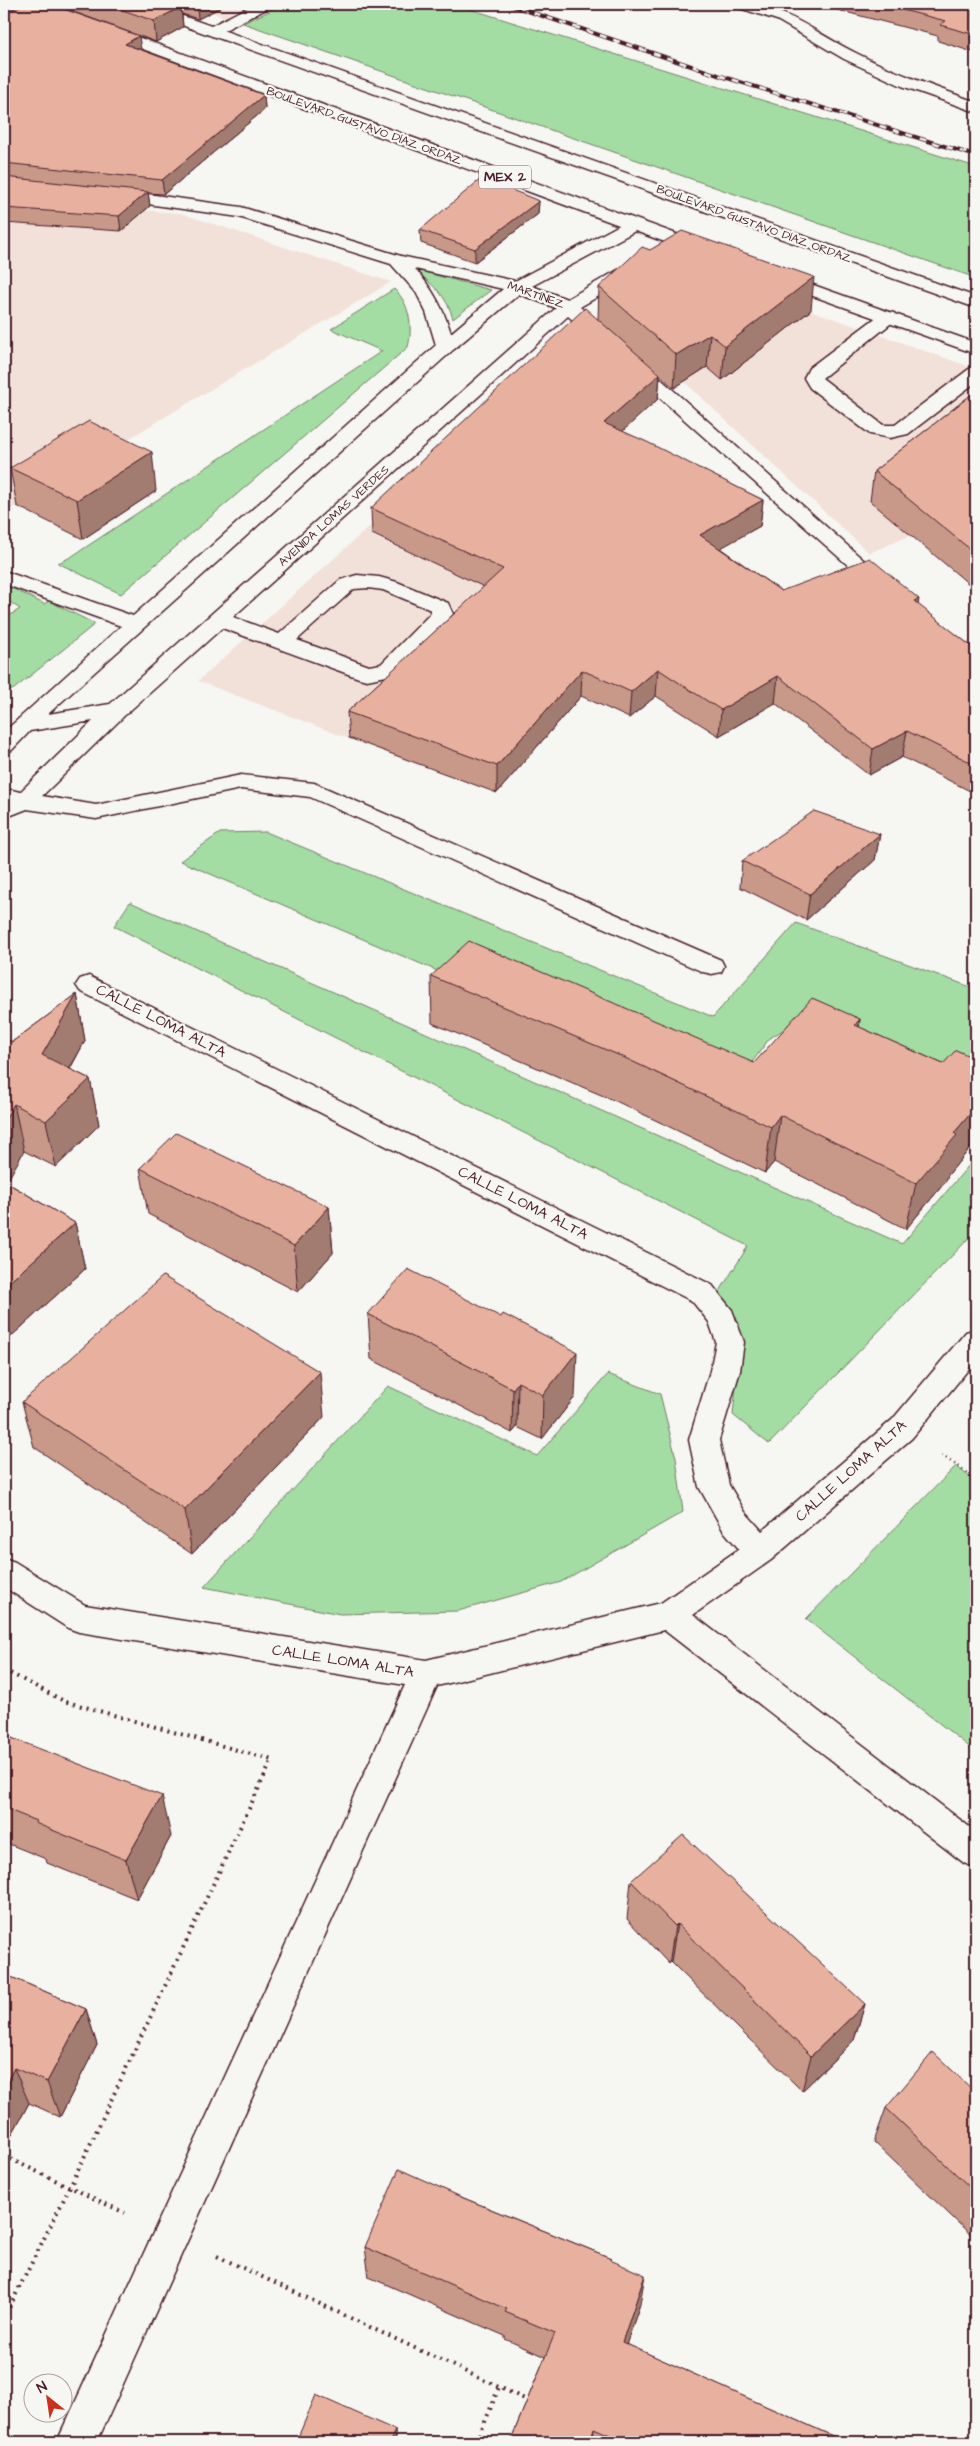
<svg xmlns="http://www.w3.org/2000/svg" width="980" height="2446" font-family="'Architects Daughter',sans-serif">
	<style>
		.built { fill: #f2e1d9 }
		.green { fill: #a3dda3; stroke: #767e67 }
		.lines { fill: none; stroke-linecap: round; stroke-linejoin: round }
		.minor-casing { stroke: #4a1f2b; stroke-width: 3 }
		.major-casing { stroke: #4a1f2b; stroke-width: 3 }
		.path-far1 { stroke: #4a1f2b; stroke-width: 3; stroke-dasharray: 1 4; stroke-linecap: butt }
		.path { stroke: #4a1f2b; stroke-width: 4; stroke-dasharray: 2 5; stroke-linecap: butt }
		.minor { fill: #f6f6f2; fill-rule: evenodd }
		.major { fill: #f6f6f2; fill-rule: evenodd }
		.rail-casing { stroke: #4a1f2b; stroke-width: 4 }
		.rail { stroke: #f6f6f2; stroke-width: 2.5; stroke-dasharray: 7; stroke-linecap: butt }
		.wall { fill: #c89889; stroke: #4a1f2b }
		.shaded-wall { fill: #a27c6f; stroke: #4a1f2b }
		.building { fill: #e8b19f; stroke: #4a1f2b }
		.labels { text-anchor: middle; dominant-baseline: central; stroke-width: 4.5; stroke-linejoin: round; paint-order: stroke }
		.far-street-label { font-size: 12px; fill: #4a1f2b; stroke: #f6f6f2 }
		.shield { fill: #f6f6f2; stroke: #7e6067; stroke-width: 1 }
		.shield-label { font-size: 14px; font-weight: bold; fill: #4a1f2b }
		.street-label { font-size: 15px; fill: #4a1f2b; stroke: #f6f6f2 }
	</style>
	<rect width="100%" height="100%" fill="#f6f6f2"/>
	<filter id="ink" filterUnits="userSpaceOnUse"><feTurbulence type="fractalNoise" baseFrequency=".02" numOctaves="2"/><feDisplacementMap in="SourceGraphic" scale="10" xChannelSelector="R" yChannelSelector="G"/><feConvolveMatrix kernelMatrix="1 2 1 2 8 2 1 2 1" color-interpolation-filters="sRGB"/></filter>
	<g filter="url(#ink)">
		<g class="built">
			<polygon points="187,4 285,4 243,23"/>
			<polygon points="4,199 180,213 391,282 4,513"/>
			<polygon points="680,264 976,369 976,508 869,553 606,309"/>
			<polygon points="579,338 570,478 642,572 421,766 198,681"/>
		</g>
		<g class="green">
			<polygon points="285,4 454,4 976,167 976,278 243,23"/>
			<path d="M413 269 491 290 453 319C447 295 432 284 413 269Z"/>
			<path d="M394 289C410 303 413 328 408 347L121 594 58 563 71 557 382 351 331 329Z"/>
			<polygon points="6,585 44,604 49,601 95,624 14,689 4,693 4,619 20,609 4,598"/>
			<polygon points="266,832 713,1017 796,923 976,989 976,1096 796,1021 769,1039 728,1095 180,861 220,833"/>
			<polygon points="130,902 902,1244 976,1157 976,1231 769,1444 733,1415 739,1356 712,1304 748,1246 114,926"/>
			<polygon points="608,1374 660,1394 676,1458 683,1512 561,1582 458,1611 340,1614 204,1587 388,1386 537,1456"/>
			<polygon points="956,1466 976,1482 976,1752 806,1619"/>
		</g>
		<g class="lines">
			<g class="minor-casing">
				<g id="minor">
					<polygon points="4,4 18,4 16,7 4,11"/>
					<polygon points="254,4 272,4 270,7 217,34 212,36 204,31 207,28"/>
					<path d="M734 4C786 4 812 32 856 53 895 73 935 87 976 102V112L902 86 844 59 777 20 736 7Z"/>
					<path d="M111 189 241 207 401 256 515 281 627 221H639L642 225 639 229 532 286 567 299 625 266H637L640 270 637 274 580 307 896 589 893 593 886 595 879 593 568 316 233 617 279 634 340 580 357 575 379 577 397 582 448 603 453 614 449 618 396 674 367 680 359 678 222 628 125 715 42 796 96 805 241 775 314 783 721 960 724 966 721 972 712 974 703 972 310 797 241 789 96 819 27 809 4 818V792L12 790 20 792 93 721 30 731 12 750 4 752V732L121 626 4 584V571L133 616 436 345 426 312 416 292 391 264 239 217 105 198 103 194 105 190ZM415 269 503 289 451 333C443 308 433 289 415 269ZM519 294 556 308 110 704 48 714 453 350ZM368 588 383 590 431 610V613L381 664 369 666 297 640 354 589Z"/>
					<polygon points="888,312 894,313 897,317 894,321 822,378 883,425 895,425 969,369 976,367 976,382 908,434 890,438 870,434 810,388 804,378 809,368 882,313"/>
					<polygon points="89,976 712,1285 732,1310 744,1342 740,1371 719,1440 729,1485 745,1512 762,1531 892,1420 966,1332 976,1329 976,1360 912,1438 771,1560 693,1615 976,1832 976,1868 964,1863 664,1630 437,1686 97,2442 57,2442 405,1685 79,1632 68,1628 4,1587 4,1558 15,1562 85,1605 426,1660 661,1603 739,1549 723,1530 699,1487 689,1440 710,1371 716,1342 709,1322 692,1301 80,991 76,985 80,979"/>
				</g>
			</g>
			<g class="major-casing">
				<g id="major">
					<polygon points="27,4 47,4 712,247 715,251 712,255 700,255 29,7"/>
					<polygon points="129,4 149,4 976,297 976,308 131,7"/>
					<polygon points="777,272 976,343 976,354 771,281 768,277 771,273"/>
				</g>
			</g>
			<polyline class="path-far1" points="942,1455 976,1479"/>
			<g class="path">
				<polyline points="4,1670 64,1701 272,1760 70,2187 4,2318"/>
				<polyline points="4,2156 125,2213"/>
				<polyline points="217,2256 531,2402"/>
				<polyline points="477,2442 499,2387"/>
			</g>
			<use href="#minor" class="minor"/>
			<use href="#major" class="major"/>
			<g class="rail-casing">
				<polyline id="rail" points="507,4 721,76 976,156"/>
			</g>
			<use href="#rail" class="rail"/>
		</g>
		<g class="wall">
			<polygon points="55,4 227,4 198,19 182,14 183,27 156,42 55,5"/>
			<polygon points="817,4 976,4 976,53 938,41 938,36 834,9"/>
			<polygon points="4,13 141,49 264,95 265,109 164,194 148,193 150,206 121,231 4,223"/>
			<polygon points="539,201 538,214 475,262 421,243 420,230"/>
			<polygon points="599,287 811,310 722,380 707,367 674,388 660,375 658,399 622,431 763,500 760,526 720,548 781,591 918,605 976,650 976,794 902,757 869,775 775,703 719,736 656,696 629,718 581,696 497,793 349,738 347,712 484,587 372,534 371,508 598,319"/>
			<polygon points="976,391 976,590 870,501 874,471"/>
			<polygon points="10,468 156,491 83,539 17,506"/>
			<polygon points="880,834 875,860 806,920 740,887 742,861"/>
			<polygon points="431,976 754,1063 860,1019 859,1027 943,1064 976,1059 976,1141 948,1175 946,1181 906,1229 774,1162 765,1173 620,1103 432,1023"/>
			<polygon points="77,994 85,1041 70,1069 90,1079 99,1125 56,1167 24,1151 6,1182 75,1223 85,1269 4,1343 4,1038 12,1042"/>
			<polygon points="140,1168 329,1207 333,1253 298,1292 148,1214"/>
			<polygon points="368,1314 575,1397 542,1439 517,1427 512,1433 371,1359"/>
			<polygon points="22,1402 324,1417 192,1554 34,1447"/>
			<polygon points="4,1733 12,1738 171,1836 137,1899 47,1863 46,1859 4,1842"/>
			<polygon points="631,1881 865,2004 854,2040 802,2091 671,1962 669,1964 627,1919"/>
			<polygon points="4,1974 86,2009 97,2045 60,2117 29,2103 4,2149"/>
			<polygon points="976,2093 976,2240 874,2142 886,2108"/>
			<polygon points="461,2197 611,2258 611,2260 640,2304 626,2344 846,2442 510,2442 545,2357 505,2339 505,2336 369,2277 365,2247"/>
		</g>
		<g class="shaded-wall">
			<polygon points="197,4 227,4 198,19"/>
			<polygon points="181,7 183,27 156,42 154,21"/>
			<polygon points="139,36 141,50 125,44"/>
			<polygon points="264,95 265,109 164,194 162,180"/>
			<polygon points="148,192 150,206 121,231 119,216"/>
			<polygon points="539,201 538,214 475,262 475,249"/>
			<polygon points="814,277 811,310 722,380 725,346"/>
			<polygon points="710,334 707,367 674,388 676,355"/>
			<polygon points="660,374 658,399 603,449 604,423"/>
			<polygon points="152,452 156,491 83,539 77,500"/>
			<polygon points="763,500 760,526 698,561 700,535"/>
			<polygon points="919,599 915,625 914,601"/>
			<polygon points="658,669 656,696 629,718 631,692"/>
			<polygon points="582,670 581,696 497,793 497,766"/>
			<polygon points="778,676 775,703 719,736 721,710"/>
			<polygon points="907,731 902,757 869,775 873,749"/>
			<polygon points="880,834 875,860 806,920 810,894"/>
			<polygon points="77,994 85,1041 51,1102 42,1055"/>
			<polygon points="860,1019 853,1066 855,1025"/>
			<polygon points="90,1079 99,1125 56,1167 46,1121"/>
			<polygon points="14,1104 24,1151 4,1187 4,1121"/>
			<polygon points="976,1107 976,1141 948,1175 946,1181 906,1229 916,1183 954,1133"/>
			<polygon points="780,1115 774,1162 765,1173 771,1127"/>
			<polygon points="329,1207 333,1253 298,1292 294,1246"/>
			<polygon points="75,1223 85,1269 4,1343 4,1287"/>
			<polygon points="577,1352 575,1397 542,1439 543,1395"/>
			<polygon points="320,1372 324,1417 192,1554 185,1510"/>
			<polygon points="518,1382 517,1427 512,1433 513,1389"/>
			<polygon points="162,1796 171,1836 137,1899 126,1860"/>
			<polygon points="677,1924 671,1962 669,1964 675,1926"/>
			<polygon points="865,2004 854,2040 802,2091 811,2056"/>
			<polygon points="86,2009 97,2045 60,2117 47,2082"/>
			<polygon points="14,2068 29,2103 4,2149 4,2087"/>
			<polygon points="645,2275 640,2304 618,2369 622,2342"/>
			<polygon points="594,2428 593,2442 590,2442"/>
			<polygon points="395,2430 396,2442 390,2442"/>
		</g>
		<g class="building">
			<polygon points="25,4 50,4 139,36 125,44 264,95 162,180 4,163 4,13"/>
			<polygon points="106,4 173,4 181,7 154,21"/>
			<polygon points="879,4 976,4 976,35 940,25 946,21"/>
			<polygon points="4,177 148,192 119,216 4,208"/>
			<polygon points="482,178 539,201 475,249 420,230"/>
			<polygon points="682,231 814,277 725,346 710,334 676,355 599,287 642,247 650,250"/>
			<polygon points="585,308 660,374 604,423 647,442 763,500 700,535 781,591 870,558 919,599 914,601 976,650 976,765 907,731 873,749 778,676 721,710 658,669 631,692 582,670 497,766 347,712 503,569 371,508"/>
			<polygon points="976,391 976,554 874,471"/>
			<polygon points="89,421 152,452 77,500 10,468"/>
			<polygon points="814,811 880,834 810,894 742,861"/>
			<polygon points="469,941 754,1063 812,998 860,1019 855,1025 943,1064 956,1050 976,1059 976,1107 954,1133 957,1135 916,1183 780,1115 771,1127 623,1057 431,976"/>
			<polygon points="77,994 42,1055 90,1079 46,1121 14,1104 4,1121 4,1038 12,1042"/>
			<polygon points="176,1133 329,1207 294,1246 140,1168"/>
			<polygon points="4,1181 75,1223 4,1287"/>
			<polygon points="408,1269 501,1317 503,1314 577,1352 543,1395 518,1382 513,1389 368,1314"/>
			<polygon points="163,1276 320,1372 185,1510 22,1402"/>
			<polygon points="4,1733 11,1735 9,1737 162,1796 126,1860 35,1823 36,1821 4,1808"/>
			<polygon points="683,1835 865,2004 811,2056 677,1924 675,1926 631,1881"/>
			<polygon points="4,1974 86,2009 47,2082 14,2068 4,2087"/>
			<polygon points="933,2052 976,2093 976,2193 886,2108"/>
			<polygon points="399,2169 461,2197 611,2258 610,2260 645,2275 622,2342 846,2442 626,2442 594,2428 590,2442 510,2442 555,2333 505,2312 507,2309 365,2247"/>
			<polygon points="316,2395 395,2430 390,2442 296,2442"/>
		</g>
	</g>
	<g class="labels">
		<g class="far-street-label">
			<text transform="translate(364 126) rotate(20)">BOULEVARD GUSTAVO DÍAZ ORDAZ</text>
			<text transform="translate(754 224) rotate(20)">BOULEVARD GUSTAVO DÍAZ ORDAZ</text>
			<text transform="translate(536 295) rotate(19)">MARTÍNEZ</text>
			<text transform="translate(334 516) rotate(-42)">AVENIDA LOMAS VERDES</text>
		</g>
		<rect class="shield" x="479" y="165.5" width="52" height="23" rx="4"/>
		<g class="shield-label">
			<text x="505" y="177">MEX 2</text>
		</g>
		<g class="street-label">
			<text transform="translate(161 1021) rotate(27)">CALLE LOMA ALTA</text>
			<text transform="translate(523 1203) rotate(27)">CALLE LOMA ALTA</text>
			<text transform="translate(851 1471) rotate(-42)">CALLE LOMA ALTA</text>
			<text transform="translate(343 1661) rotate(9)">CALLE LOMA ALTA</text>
		</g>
	</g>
	<rect width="980" height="2446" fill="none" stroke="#f6f6f2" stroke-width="20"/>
	<rect x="10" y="10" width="960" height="2426" fill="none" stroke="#4a1f2b" stroke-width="2" filter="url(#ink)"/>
	<g transform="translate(48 2398) rotate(330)"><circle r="24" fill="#f6f6f2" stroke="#b1a0a2"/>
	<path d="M0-4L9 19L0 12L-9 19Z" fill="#c8321e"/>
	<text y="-8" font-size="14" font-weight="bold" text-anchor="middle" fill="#4a1f2b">N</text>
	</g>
</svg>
